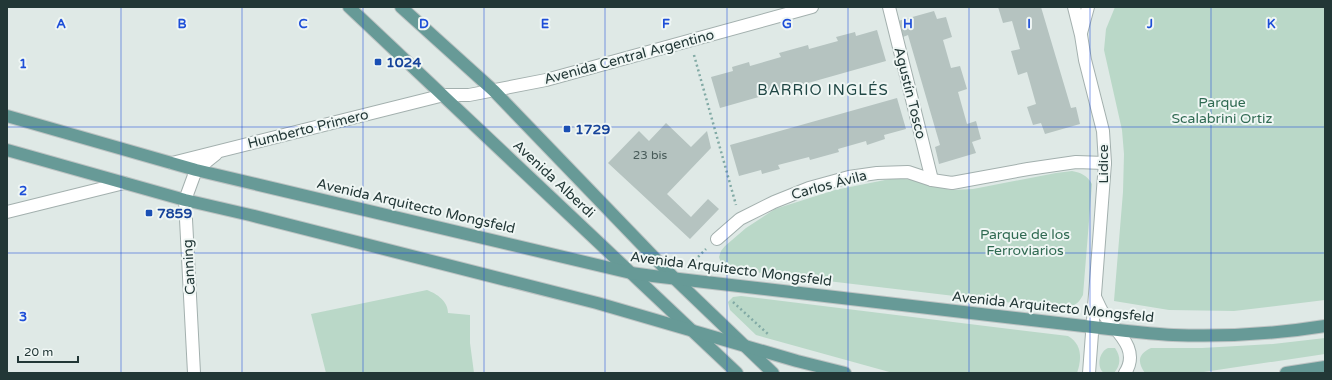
<svg xmlns="http://www.w3.org/2000/svg" width="1332" height="380" font-family="'Varela Round',sans-serif">
	<style>
		.green { fill: #bad8c8 }
		.building { fill: #b5c3c0 }
		.lines { fill: none; stroke-linecap: round; stroke-linejoin: round }
		.minor-casing { stroke: #a3b0ae; stroke-width: 14 }
		.major-casing { stroke: #bdc3c3; stroke-width: 14 }
		.path { stroke: #82aaa5; stroke-width: 2.5; stroke-dasharray: 2 3; stroke-linecap: butt }
		.minor { stroke: #fff; stroke-width: 12 }
		.major { stroke: #679a97; stroke-width: 12 }
		.grid { fill: none; stroke: #1d4ed8; stroke-width: 1; stroke-opacity: 0.55 }
		.transit-dot { fill: #1a4fb4; stroke: #eff6f4; stroke-width: 1.5 }
		.labels { text-anchor: middle; dominant-baseline: central; stroke-width: 4; stroke-linejoin: round; paint-order: stroke }
		.number-label { font-size: 12px; fill: #475a58 }
		.street-label { font-size: 14px; fill: #223736; stroke: #eff6f4 }
		.transit-label { font-size: 14px; font-weight: bold; fill: #164399; stroke: #eff6f4; text-anchor: start }
		.park-label { font-size: 14px; fill: #306a52; stroke: #eff6f4 }
		.neighbourhood-label { font-size: 15px; letter-spacing: 1px; fill: #204745; stroke: #eff6f4 }
		.grid-label { font-size: 13px; text-anchor: middle; font-weight: bold; fill: #1d4ed8; stroke: #eff6f4; stroke-width: 4; stroke-linejoin: round; paint-order: stroke }
	</style>
	<rect width="100%" height="100%" fill="#dfe9e6"/>
	<g class="green">
		<polygon points="1115,7 1325,7 1325,300 1234,311 1169,310 1114,301 1123,192 1124,154 1122,130 1104,50 1106,29"/>
		<path d="M1072 171C1081 173 1087 175 1092 184L1083 295C1076 308 1070 307 1057 308L727 269 722 266 719 257 721 251 725 246 746 228 775 209 835 190 890 179H904L917 180 933 186 951 190 973 189 1056 173Z"/>
		<path d="M427 290C437 294 448 301 448 313L470 315V343L474 373H326L311 314Z"/>
		<path d="M741 296 1068 336C1082 344 1082 359 1077 373H893L756 335 730 310 728 302 733 297Z"/>
		<path d="M1325 338V354L1197 373H1145C1137 362 1138 354 1151 348H1202L1273 344Z"/>
		<path d="M1108 348H1115C1121 357 1121 365 1114 373H1104C1098 369 1098 358 1103 352 1104 350 1106 349 1108 348Z"/>
	</g>
	<g class="building">
		<polygon points="998,7 1041,7 1071,108 1076,107 1080,124 1045,134 1041,123 1033,125 1027,107 1036,104 1027,72 1018,75 1011,51 1020,49 1012,21 1003,23"/>
		<polygon points="934,11 937,19 946,17 952,37 943,40 951,68 960,66 967,89 958,92 967,124 976,121 981,139 972,142 976,153 939,164 935,147 940,145 908,35 903,37 898,21"/>
		<polygon points="877,30 886,61 720,108 711,77 733,71 732,67 749,62 750,66 781,57 779,53 808,45 809,49 838,41 836,37 855,32 856,36"/>
		<polygon points="897,98 906,129 884,135 885,139 867,145 866,141 838,149 839,152 810,160 809,157 778,165 780,169 762,174 761,170 739,176 730,145"/>
		<polygon points="666,123 691,147 707,131 711,148 667,194 691,217 708,199 719,209 690,239 608,163 639,131 649,141"/>
	</g>
	<g class="lines">
		<g class="minor-casing">
			<g id="minor">
				<polyline points="889,7 932,180"/>
				<polyline points="1074,7 1081,35 1085,60 1103,131 1105,163 1089,373"/>
				<polyline points="1081,33 1088,7"/>
				<polyline points="172,163 444,95 469,95 546,80 812,7"/>
				<polyline points="7,212 124,183"/>
				<polyline points="717,239 740,219 774,202 809,188 849,177 877,173 908,172 932,180 952,183 1028,169 1076,162 1105,163"/>
				<path d="M1095 297C1098 303 1101 311 1105 316 1118 333 1140 350 1125 373"/>
				<polyline points="194,373 185,200 196,170 216,154"/>
			</g>
		</g>
		<g class="major-casing">
			<g id="major">
				<polyline points="349,7 737,373"/>
				<polyline points="401,7 494,91 675,279 773,373"/>
				<path d="M7 116 196 170 631 273 653 276 1118 330C1136 332 1155 334 1173 335 1223 337 1275 334 1325 326"/>
				<polyline points="7,150 185,200 250,215 597,303 797,361 845,373"/>
				<polyline points="1286,373 1325,367"/>
			</g>
		</g>
		<g class="path">
			<polyline points="694,55 736,205"/>
			<polyline points="691,264 706,249"/>
			<polyline points="733,302 769,335"/>
		</g>
		<use href="#minor" class="minor"/>
		<use href="#major" class="major"/>
	</g>
	<path class="grid" d="M121 7V373M242 7V373M363 7V373M484 7V373M605 7V373M727 7V373M848 7V373M969 7V373M1090 7V373M1211 7V373M7 127H1325M7 253H1325"/>
	<g class="transit-dot">
		<rect x="374" y="58" width="8" height="8" rx="2"/>
		<rect x="563" y="125" width="8" height="8" rx="2"/>
		<rect x="145" y="209" width="8" height="8" rx="2"/>
	</g>
	<g class="labels">
		<g class="number-label">
			<text x="650" y="155">23 bis</text>
		</g>
		<g class="street-label">
			<text transform="translate(629 57) rotate(-15)">Avenida Central Argentino</text>
			<text transform="translate(910 93) rotate(76)">Agustín Tosco</text>
			<text transform="translate(308 129) rotate(-14)">Humberto Primero</text>
			<text transform="translate(1103 164) rotate(-90)">Lidice</text>
			<text transform="translate(554 179) rotate(43)">Avenida Alberdi</text>
			<text transform="translate(829 185) rotate(-15)">Carlos Ávila</text>
			<text transform="translate(416 206) rotate(13)">Avenida Arquitecto Mongsfeld</text>
			<text transform="translate(189 267) rotate(-93)">Canning</text>
			<text transform="translate(731 269) rotate(7)">Avenida Arquitecto Mongsfeld</text>
			<text transform="translate(1053 307) rotate(6)">Avenida Arquitecto Mongsfeld</text>
		</g>
		<g class="transit-label">
			<text x="386" y="62">1024</text>
			<text x="575" y="129">1729</text>
			<text x="157" y="213">7859</text>
		</g>
		<g class="park-label">
			<text x="1222" y="102">Parque<tspan x="1222" dy="16">Scalabrini Ortiz</tspan></text>
			<text x="1025" y="234">Parque de los<tspan x="1025" dy="16">Ferroviarios</tspan></text>
		</g>
		<g class="neighbourhood-label">
			<text x="823" y="90">BARRIO INGLÉS</text>
		</g>
	</g>
	<g class="grid-label">
		<text x="61" y="28">A</text>
		<text x="182" y="28">B</text>
		<text x="303" y="28">C</text>
		<text x="424" y="28">D</text>
		<text x="545" y="28">E</text>
		<text x="666" y="28">F</text>
		<text x="787" y="28">G</text>
		<text x="908" y="28">H</text>
		<text x="1029" y="28">I</text>
		<text x="1150" y="28">J</text>
		<text x="1271" y="28">K</text>
		<text x="23" y="68">1</text>
		<text x="23" y="195">2</text>
		<text x="23" y="321">3</text>
	</g>
	<rect width="1332" height="380" fill="none" stroke="#223736" stroke-width="16"/>
	<path d="M18 356v6h60v-6" fill="none" stroke="#223736" stroke-width="2"/>
	<text x="24" y="356" font-size="12" fill="#223736" stroke="#eff6f4" stroke-width="3" paint-order="stroke">20 m</text>
</svg>
